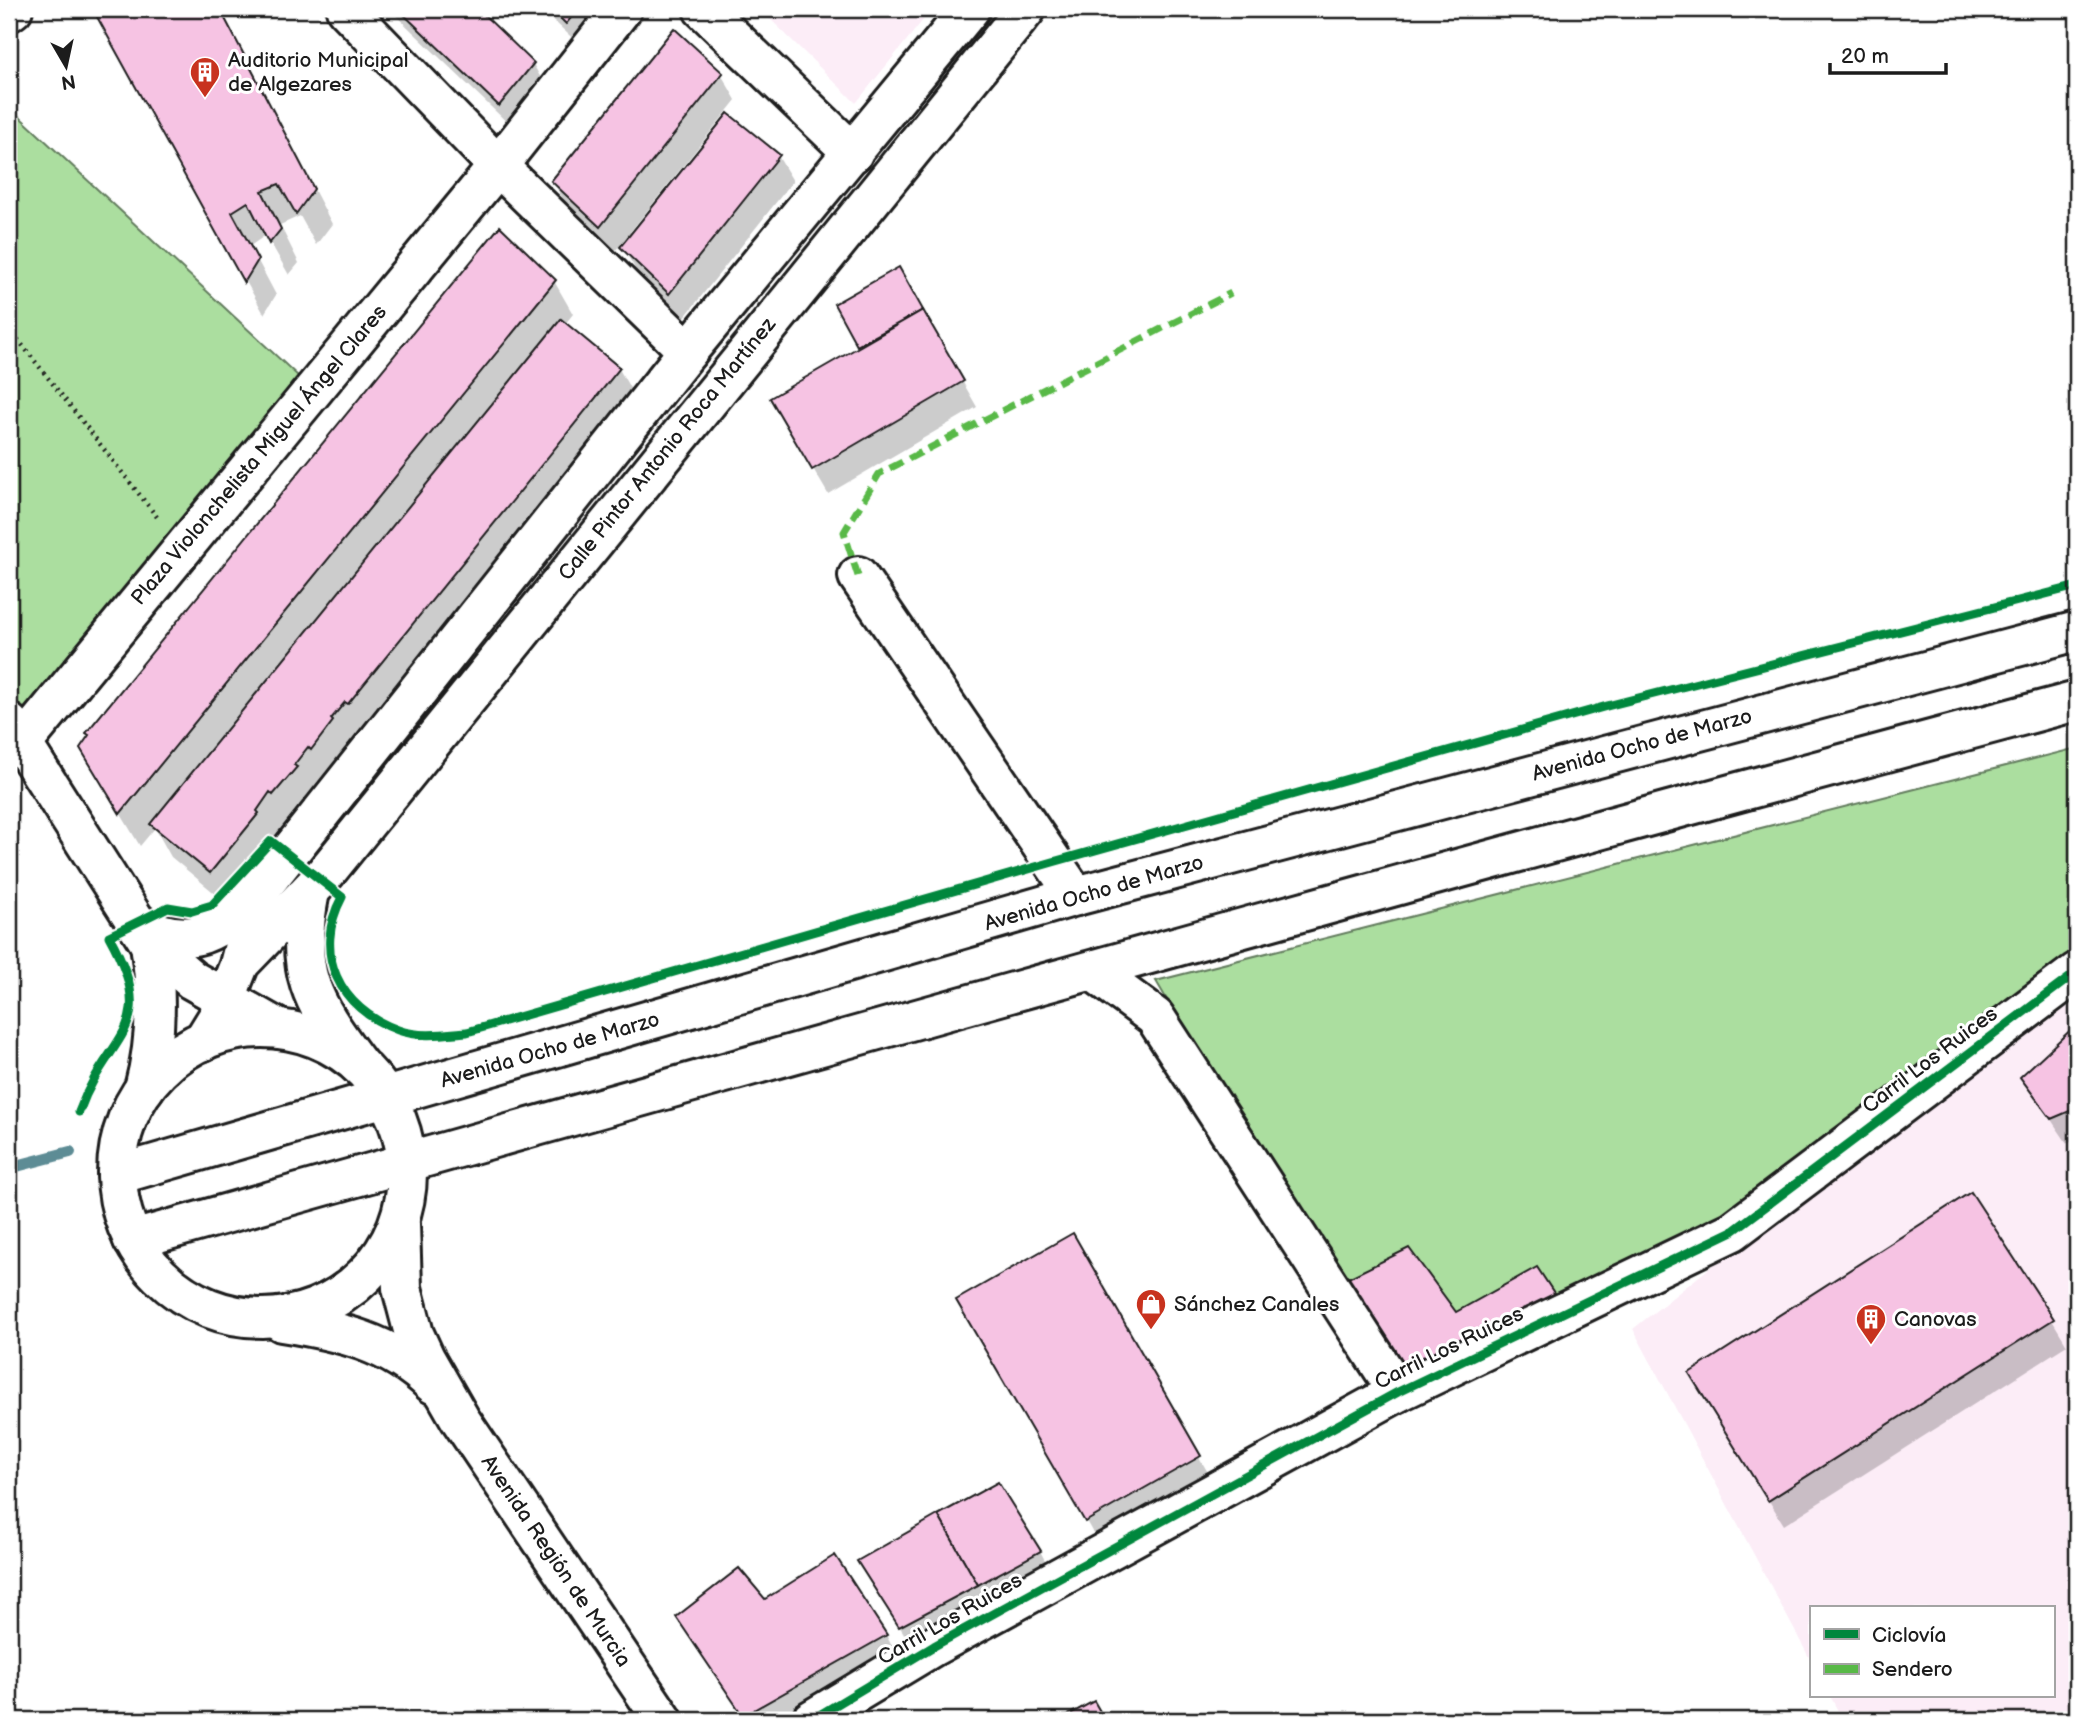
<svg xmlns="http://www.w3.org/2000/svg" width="2086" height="1729" font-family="'Balsamiq Sans',sans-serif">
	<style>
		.built { fill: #fcedf7 }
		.green { fill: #abde9f; stroke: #647d5e; stroke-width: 2 }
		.shadow { fill: #0003 }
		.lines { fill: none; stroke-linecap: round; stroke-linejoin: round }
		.stream { stroke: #5d8c95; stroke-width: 12 }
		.building { fill: #f6c3e3; stroke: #1c1c1c; stroke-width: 2 }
		.minor-casing { stroke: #1c1c1c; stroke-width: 44 }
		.major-casing { stroke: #1c1c1c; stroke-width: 44 }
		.path { stroke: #1c1c1c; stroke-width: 4.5; stroke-dasharray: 2 5; stroke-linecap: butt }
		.minor { stroke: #fff; stroke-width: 38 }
		.major { stroke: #fff; stroke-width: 38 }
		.quiet { stroke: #58b947; stroke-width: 7; stroke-dasharray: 14 7; stroke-linecap: butt }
		.cycleway-casing { stroke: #fff; stroke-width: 13 }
		.cycleway { stroke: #00873e; stroke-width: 9 }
		.labels { text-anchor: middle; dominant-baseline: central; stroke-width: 6; stroke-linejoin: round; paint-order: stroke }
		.poi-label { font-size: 21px; fill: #1c1c1c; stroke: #fff; text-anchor: start }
		.street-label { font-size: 21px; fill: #1c1c1c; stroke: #fff }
	</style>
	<rect width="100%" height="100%" fill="#fff"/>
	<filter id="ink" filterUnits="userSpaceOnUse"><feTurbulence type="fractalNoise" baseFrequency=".0143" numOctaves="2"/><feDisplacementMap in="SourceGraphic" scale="14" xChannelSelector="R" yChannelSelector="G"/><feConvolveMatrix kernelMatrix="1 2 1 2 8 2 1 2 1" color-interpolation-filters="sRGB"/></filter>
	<g filter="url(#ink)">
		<g class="built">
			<polygon points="760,9 932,9 856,103"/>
			<polygon points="2077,974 2077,1720 1843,1720 1830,1696 2053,1696 2053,1608 1811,1608 1811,1661 1633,1329"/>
		</g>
		<g class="green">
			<polygon points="9,107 313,390 22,744 9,723"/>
			<polygon points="2077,748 2077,951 1684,1254 1391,1382 1156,981"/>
		</g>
		<g class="shadow">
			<polygon points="112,9 220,9 332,224 316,245 300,216 280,225 299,263 289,275 266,235 250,246 276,295 264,314 99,16"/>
			<polygon points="389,9 475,9 533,64 547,89 515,130"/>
			<polygon points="541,9 612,9 582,47"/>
			<polygon points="721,74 736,100 630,232 633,235 778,156 793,181 684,318 637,272 621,244 615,251 568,207 553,182"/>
			<polygon points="898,269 977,407 828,494 772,399 860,348 836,305"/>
			<polygon points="554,281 573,314 565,324 619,369 638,402 229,905 171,857 155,828 140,846 101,781"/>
			<polygon points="2077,1027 2077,1139 2067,1143 2022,1077"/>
			<polygon points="1072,1236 1218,1490 1105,1554 959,1300"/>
			<polygon points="2052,1320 2067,1345 1784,1525 1706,1399"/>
			<polygon points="1040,1551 1049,1568 915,1651 874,1586"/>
			<polygon points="764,1601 886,1635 895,1652 773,1720 746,1720 678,1617"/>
		</g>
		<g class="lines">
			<polyline class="stream" points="9,1168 70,1152"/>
		</g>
		<g class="building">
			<polygon points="108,9 220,9 314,189 296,214 279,184 262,191 281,229 269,244 248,202 232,212 258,260 244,283 96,15"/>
			<polygon points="398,9 478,9 534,63 499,106"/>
			<polygon points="551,9 578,9 566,24"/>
			<polygon points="674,28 723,73 600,227 551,181"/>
			<polygon points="728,113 780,155 669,294 620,247"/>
			<polygon points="500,226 556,280 120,814 80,748 89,735 86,733"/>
			<polygon points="899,267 923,310 857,346 834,304"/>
			<polygon points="923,310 964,381 812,470 770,398"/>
			<polygon points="561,319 620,368 348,704 345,702 331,719 333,721 311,750 308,747 294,765 297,767 273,795 270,792 257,811 259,813 210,873 150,824"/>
			<polygon points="2077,1024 2077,1108 2051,1119 2020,1077"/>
			<polygon points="1971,1192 2054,1319 1768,1501 1689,1373"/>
			<polygon points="1073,1233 1201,1456 1085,1522 956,1300"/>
			<polygon points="1409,1248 1456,1312 1537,1267 1556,1296 1398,1392 1330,1287"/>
			<polygon points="998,1482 1041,1551 978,1585 938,1515"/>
			<polygon points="938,1515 978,1585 899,1627 857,1561"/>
			<polygon points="835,1555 887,1635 743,1716 676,1617 739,1568 765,1599"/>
			<polygon points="1094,1701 1105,1720 1059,1720"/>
		</g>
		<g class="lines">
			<g class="minor-casing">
				<g id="minor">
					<polyline points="346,9 498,166 688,351"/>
					<polyline points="703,9 853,153"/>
					<polyline points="9,12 13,9"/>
					<polyline points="858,576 1076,896"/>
					<polyline points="22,744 498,166 622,9"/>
					<path d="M310 891C294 972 310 1000 358 1064"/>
					<path d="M136 923C192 952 218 933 258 892"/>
					<polyline points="240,961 258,892 688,351 970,9"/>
					<polyline points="1093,971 1155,1017 1398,1392"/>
					<polyline points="203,1041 219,1015 240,963 320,880 1026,9"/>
					<polyline points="811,1720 934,1646 1398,1392 1733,1231 2077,972"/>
				</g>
			</g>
			<g class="major-casing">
				<g id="major">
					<polyline points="9,723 150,944 192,980 279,1029"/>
					<circle cx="262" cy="1173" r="145"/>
					<path d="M144 1089C157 1040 158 994 150 944"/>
					<polyline points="117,1175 1076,896 2077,631"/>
					<polyline points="400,1224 402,1288 414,1334 425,1358 460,1419 663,1720"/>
					<path d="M133 1240C780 1057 1427 874 2077 701"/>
					<path d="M282 1322C339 1331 390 1342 433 1384"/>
				</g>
			</g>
			<polyline class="path" points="9,328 157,517"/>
			<use href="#minor" class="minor"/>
			<use href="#major" class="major"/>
			<polyline class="quiet" points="858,576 844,532 879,474 1231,293"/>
			<g class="cycleway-casing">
				<g id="cycleway">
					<path d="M79 1112C108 1031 162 1032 109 936L168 907 192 911 212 905 271 841 342 897C312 953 339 1009 398 1030 420 1038 445 1034 467 1032L1053 862 1607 706 2077 586"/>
					<polyline points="811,1720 934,1646 1398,1392 1733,1231 2077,972"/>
				</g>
			</g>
			<use href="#cycleway" class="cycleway"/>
		</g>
	</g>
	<defs>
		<g id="building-pin" transform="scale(1.575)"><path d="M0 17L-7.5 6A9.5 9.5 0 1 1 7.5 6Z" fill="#c8321e" stroke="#fff"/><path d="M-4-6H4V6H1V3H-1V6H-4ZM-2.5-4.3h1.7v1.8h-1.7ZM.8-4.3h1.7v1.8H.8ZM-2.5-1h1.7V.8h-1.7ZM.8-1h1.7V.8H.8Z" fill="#fff"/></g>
		<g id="shop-pin" transform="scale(1.575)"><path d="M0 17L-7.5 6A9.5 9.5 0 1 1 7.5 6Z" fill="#c8321e" stroke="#fff"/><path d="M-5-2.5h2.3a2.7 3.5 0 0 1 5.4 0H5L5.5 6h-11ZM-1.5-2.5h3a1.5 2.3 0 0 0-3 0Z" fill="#fff"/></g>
	</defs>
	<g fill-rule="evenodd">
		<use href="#building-pin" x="205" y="72"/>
		<use href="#shop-pin" x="1151" y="1304"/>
		<use href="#building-pin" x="1871" y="1319"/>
	</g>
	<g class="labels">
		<g class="poi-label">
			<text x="228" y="60">Auditorio Municipal<tspan x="228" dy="24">de Algezares</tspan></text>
			<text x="1174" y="1304">Sánchez Canales</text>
			<text x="1894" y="1319">Canovas</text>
		</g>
		<g class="street-label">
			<text transform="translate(667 449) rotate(-51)">Calle Pintor Antonio Roca Martínez</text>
			<text transform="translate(259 455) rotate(-50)">Plaza Violonchelista Miguel Ángel Clares</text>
			<text transform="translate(1642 745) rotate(-15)">Avenida Ocho de Marzo</text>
			<text transform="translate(1094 893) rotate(-16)">Avenida Ocho de Marzo</text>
			<text transform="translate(550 1050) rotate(-16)">Avenida Ocho de Marzo</text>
			<text transform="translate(1930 1060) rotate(-37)">Carril Los Ruices</text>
			<text transform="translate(1449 1348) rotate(-26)">Carril Los Ruices</text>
			<text transform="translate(556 1561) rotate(56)">Avenida Región de Murcia</text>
			<text transform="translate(950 1619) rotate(-30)">Carril Los Ruices</text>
		</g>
	</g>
	<rect width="2086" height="1729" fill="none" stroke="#fff" stroke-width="35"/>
	<rect x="18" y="18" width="2051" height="1694" fill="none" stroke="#1c1c1c" stroke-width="2.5" filter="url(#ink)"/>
	<rect x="1810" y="1606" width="245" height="91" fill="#ffffff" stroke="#a4a4a4" stroke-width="2"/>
	<rect x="1824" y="1629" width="35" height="10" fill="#00873e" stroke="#a4a4a4" stroke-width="2"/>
	<text x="1872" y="1642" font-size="21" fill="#1c1c1c">Ciclovía</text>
	<rect x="1824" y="1664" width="35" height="10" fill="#58b947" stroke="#a4a4a4" stroke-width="2"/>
	<text x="1872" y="1676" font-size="21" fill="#1c1c1c">Sendero</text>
	<g transform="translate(66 66) rotate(171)" stroke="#ffffff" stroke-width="5" paint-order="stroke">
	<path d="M0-5L12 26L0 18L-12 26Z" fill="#1c1c1c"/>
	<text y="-10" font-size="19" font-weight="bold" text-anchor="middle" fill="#1c1c1c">N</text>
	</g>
	<path d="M1830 63v10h116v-10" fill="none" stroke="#1c1c1c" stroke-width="3.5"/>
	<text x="1841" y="63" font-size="21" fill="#1c1c1c" stroke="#ffffff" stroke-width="5" paint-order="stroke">20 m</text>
</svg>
